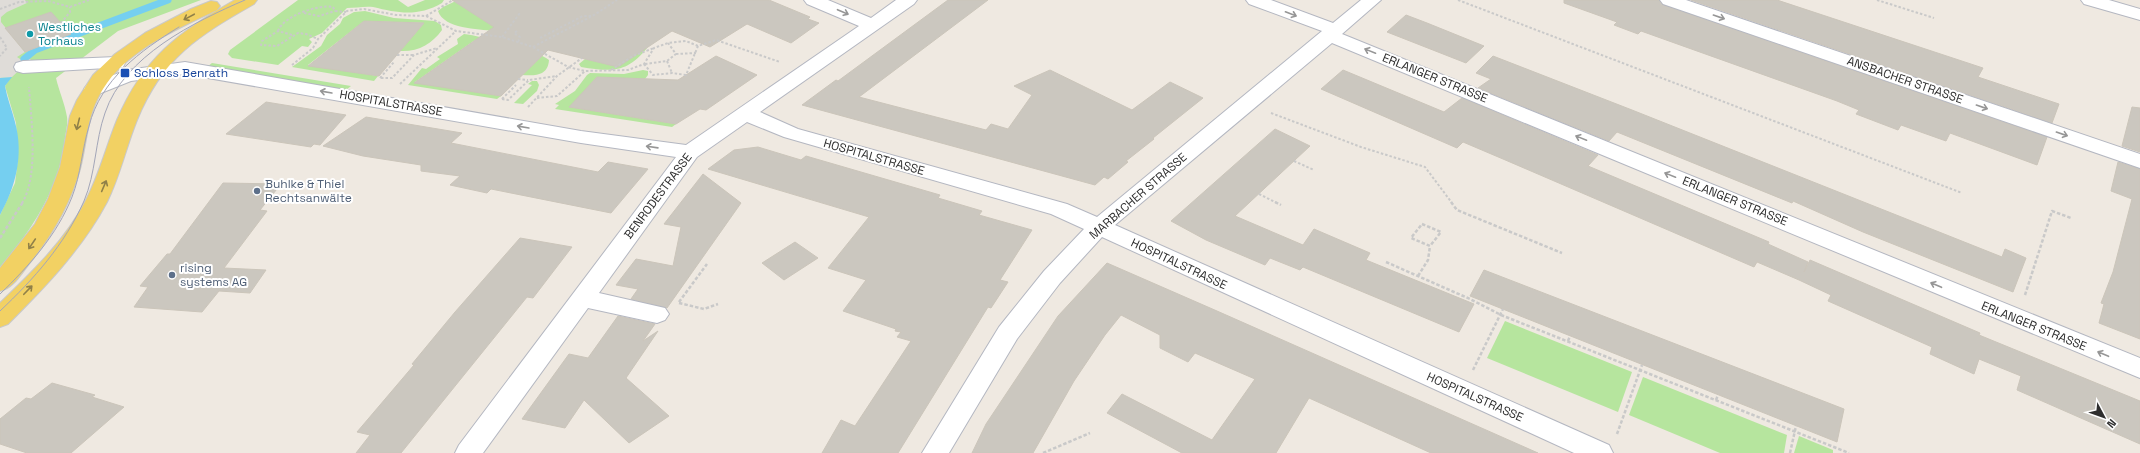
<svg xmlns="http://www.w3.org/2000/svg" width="2140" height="453" font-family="'Space Grotesk',sans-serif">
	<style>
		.green { fill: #b6e59e }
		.plaza { fill: #dfdcd8 }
		.water { fill: #75cff0 }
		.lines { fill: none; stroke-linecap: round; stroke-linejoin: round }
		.stream { stroke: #75cff0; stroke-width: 7 }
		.building { fill: #cbc7bf; stroke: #cbc5ba }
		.minor-casing { stroke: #b4b7c1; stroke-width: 2 }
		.major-casing { stroke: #c9c9c9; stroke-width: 2 }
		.path-far1 { stroke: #c9c9c9; stroke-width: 2; stroke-dasharray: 2.5 2; stroke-linecap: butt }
		.path { stroke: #c9c9c9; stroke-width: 2.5; stroke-dasharray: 3.5 2; stroke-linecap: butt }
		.minor { fill: #fff; fill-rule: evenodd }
		.major { fill: #f2d163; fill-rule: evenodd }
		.tram { stroke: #a3a6b8; stroke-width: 1 }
		.oneway { stroke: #969696 }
		.oneway2 { stroke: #908048 }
		.culture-dot { fill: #0f9aa8; stroke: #fff; stroke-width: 1.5 }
		.transit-dot { fill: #1a4fb4; stroke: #fff; stroke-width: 1.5 }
		.service-dot { fill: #5c6f8a; stroke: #fff; stroke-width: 1.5 }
		.labels { text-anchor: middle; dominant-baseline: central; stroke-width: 4; stroke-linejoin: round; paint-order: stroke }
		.culture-label { font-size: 12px; fill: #0d838f; stroke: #fff; text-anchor: start }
		.transit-label { font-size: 12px; fill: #164399; stroke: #fff; text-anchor: start }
		.street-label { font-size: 12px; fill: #2e2e2e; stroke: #fff }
		.service-label { font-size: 12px; fill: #4e5e75; stroke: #fff; text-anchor: start }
	</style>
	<rect width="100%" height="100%" fill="#efe9e1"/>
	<g class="green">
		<path d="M0 0H201L118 31 56 78C59 91 65 104 67 117 68 123 66 131 65 138 60 188 32 230 0 267V215L15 183 18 158 16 123 5 86 11 77 0 78Z"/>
		<path d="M298 0H398L408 7 425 0H444L442 3C418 17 398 13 373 7 365 6 355 8 347 8L322 33 309 39 312 42 308 47 302 46 278 65 232 58 228 54 230 50Z"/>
		<path d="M458 0 512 16 494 31C478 29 444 29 438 11L443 7Z"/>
		<path d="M365 11 394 18 435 21 441 25 442 30C432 44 418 52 400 51L424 23 364 21 308 65 378 76 374 81 292 67 321 46 327 35 340 24 343 18 354 12Z"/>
		<path d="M464 34C481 36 536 50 549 60 548 76 535 76 522 75L538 59 475 40 415 82 501 96 497 99 408 85 422 68 426 69 440 59 437 57 458 44 457 39Z"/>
		<path d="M639 44 647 48C627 73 612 72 581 67L579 64 585 59 608 64Z"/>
		<polygon points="212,63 351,86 346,90 207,67"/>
		<polygon points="643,70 648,71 648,75 645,79 597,77 570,107 676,124 672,127 555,109 559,105 555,104 575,91 587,75 590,73 624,74"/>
		<polygon points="532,81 537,81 539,85 537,91 523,104 514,103 532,85 528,84"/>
		<polygon points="1505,321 1632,372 1618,412 1487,358"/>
		<polygon points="1643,377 1787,435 1784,453 1720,453 1629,415"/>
		<polygon points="1799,436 1833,450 1833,453 1794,453"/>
	</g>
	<polygon class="plaza" points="0,0 25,0 27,3 7,12 1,17 1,22 25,52 17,57 20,59 31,59 12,77 0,78"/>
	<path class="water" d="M12 77 5 86C7 98 12 110 15 122 24 155 16 186 0 215V78Z"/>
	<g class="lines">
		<polyline class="stream" points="24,59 35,50 168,0"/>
	</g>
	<g class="building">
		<polygon points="452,0 769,0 810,17 808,19 819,23 791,43 747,24 710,47 672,31 618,67 548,50 501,96 414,83 494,27"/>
		<polygon points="948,0 988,0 859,97 986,130 991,124 1008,129 1032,95 1014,86 1050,70 1132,110 1170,82 1203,98 1153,138 1154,139 1126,161 1128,162 1108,179 1104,177 1095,185 802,105 836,80 838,81"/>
		<polygon points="1564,0 1659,0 1663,5 2047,137 2037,165 1950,133 1946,141 1901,125 1898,130 1856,114 1859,110 1837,101 1641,31 1638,34 1614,25 1617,22 1564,3"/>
		<polygon points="1691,0 1777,0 1983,68 1978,77 2059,104 2052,123"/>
		<polygon points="51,12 71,34 25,52 5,28"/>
		<polygon points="1406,15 1427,23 1484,46 1466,63 1387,32"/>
		<polygon points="364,21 424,23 379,76 308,66"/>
		<polygon points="716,56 757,75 706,110 700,109 676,124 569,107 597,77 678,80"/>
		<polygon points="1493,56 1632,110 2002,257 2005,249 2026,258 2013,292 1863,232 1793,201 1792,203 1617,132 1609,141 1478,88 1491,79 1476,73"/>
		<polygon points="1343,70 1444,112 1462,98 1598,155 1588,166 1769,242 1768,244 1808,262 1804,272 1810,260 1980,333 1979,335 2140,401 2140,444 2017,390 2021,376 1979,359 1974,374 1930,354 1932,347 1828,301 1831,295 1799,280 1757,262 1754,267 1503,159 1463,142 1457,148 1321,89"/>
		<polygon points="266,102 346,115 320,145 314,144 311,147 226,134"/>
		<polygon points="2132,107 2140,108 2140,152 2122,146"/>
		<polygon points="366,117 462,133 451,143 598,172 608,162 648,169 611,213 491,189 487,193 450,185 460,176 421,171 421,165 363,156 323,146"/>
		<polygon points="1275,129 1310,146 1235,216 1303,245 1314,229 1370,253 1366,260 1474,304 1459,332 1303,267 1300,270 1270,258 1265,265 1206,240 1171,221"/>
		<polygon points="758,147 801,160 806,156 940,195 938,198 982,211 979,215 1032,230 1000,280 1008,282 991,308 988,307 898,453 822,453 841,420 855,426 911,341 897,337 901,332 895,331 896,329 843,311 866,280 828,268 869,217 708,169 734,150"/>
		<polygon points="2118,162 2140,169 2140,339 2099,323 2104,304 2101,303 2113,272 2132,199 2111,191"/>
		<polygon points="703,174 741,203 667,308 631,299 638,289 616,285 636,259 673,266 681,227 664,224"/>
		<polygon points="223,183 281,184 260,210 267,211 224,268 266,270 250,293 219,291 202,312 134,307 148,287 140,286 167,254 170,254"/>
		<polygon points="520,238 572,247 533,298 527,297 401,453 356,453 370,435 357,432 414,365 412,364 455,312"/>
		<polygon points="795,242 818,258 784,280 762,263"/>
		<polygon points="1107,263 1217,311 1538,453 1431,453 1309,398 1276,453 1182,453 1107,413 1122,394 1212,440 1255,379 1195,353 1188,362 1160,348 1160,335 1121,315 1105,335 1074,381 1033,453 972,453 986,424 1058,316"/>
		<polygon points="1484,270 1844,409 1837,442 1470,296"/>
		<polygon points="618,316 655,324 643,341 658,331 626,378 669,416 629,443 584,400 565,428 522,419 569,354 588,358"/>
		<polygon points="52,383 95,395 92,397 124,407 71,453 27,453 0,444 0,419 26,398 31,399"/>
	</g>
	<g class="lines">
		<g class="minor-casing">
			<g id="minor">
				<polygon points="804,0 828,0 871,18 896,0 917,0 914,4 760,112 798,129 1067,204 1097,217 1322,31 1249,4 1246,0 1271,0 1333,23 1361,0 1381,0 1342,34 2140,358 2140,378 1332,43 1115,225 1609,445 1613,453 1574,453 1102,237 1060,283 1017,339 949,453 922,453 999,327 1044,271 1084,229 1051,214 784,137 747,122 697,157 599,293 665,308 669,314 665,320 657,323 588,308 483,453 455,453 459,445 676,157 581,143 185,74 131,81 101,93 94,95 87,93 84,89 87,85 127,70 185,62 581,131 686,145 859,26 807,4"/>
				<polygon points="1660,0 1686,0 2140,154 2140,168 1663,4"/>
				<polygon points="2081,0 2109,0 2140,9 2140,20 2084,4"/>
				<polygon points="116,57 123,59 125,63 123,67 23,73 16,71 14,67 16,63 23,61"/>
			</g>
		</g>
		<g class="major-casing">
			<g id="major">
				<path d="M235 0H257L254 4C198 36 163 57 137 120 126 147 120 176 107 202 82 249 45 287 8 324L0 327V303C31 273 65 241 85 202 99 176 106 147 117 120 144 57 178 33 235 0Z"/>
				<path d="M211 1 217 2 220 6 217 10C179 28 132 48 107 83 86 112 88 138 80 169 70 205 51 237 28 265 20 275 13 288 0 291V268L35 224 48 199 60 167 70 116 77 100 93 75 115 54 145 33 191 9Z"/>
			</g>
		</g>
		<g class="path-far1">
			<polyline points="1458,0 1962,193"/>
			<polyline points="1877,0 1934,18"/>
			<polyline points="0,9 19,2 48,1 70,7 89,0"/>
			<polyline points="304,13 319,16 335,11"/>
			<polyline points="426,16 453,0"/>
			<polyline points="61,23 70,12 70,7"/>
			<path d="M278 31C283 16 319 4 333 7L335 11 346 12"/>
			<polyline points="517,31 514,33 520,37 518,42"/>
			<polyline points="292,35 278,31 262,41 261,45 277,46 298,33 306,34 318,39"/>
			<polyline points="0,37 7,48 0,56"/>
			<polyline points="502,37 520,13"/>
			<polyline points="540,38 583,16 591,16"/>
			<polyline points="533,47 594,15 617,0"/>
			<polyline points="676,54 696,53"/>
			<polyline points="397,55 414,55"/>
			<polyline points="667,61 672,73"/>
			<polyline points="644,64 653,75 672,73 686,75 698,46"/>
			<polyline points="645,64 667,61 676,54 668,43"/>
			<polyline points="292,65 313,48 318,39 347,11 364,9 396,15 426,16 456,31 502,37 533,47 568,67 585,71 628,70 644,64 654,48 668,43 686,41 698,46 716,40 780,62"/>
			<polyline points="611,70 633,56 654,48"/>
			<polyline points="380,78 394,62"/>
			<polyline points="381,78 392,78 414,55 437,48"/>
			<polyline points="518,79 528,80"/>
			<polyline points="400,84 456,31"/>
			<polyline points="537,98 557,96 585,71"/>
			<polyline points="502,99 508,100 529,80 557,76"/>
			<polyline points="502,99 516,85"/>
			<polyline points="528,107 557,76 582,58"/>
			<polyline points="1271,113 1361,147 1425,167 1452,203"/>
			<polyline points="1294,161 1314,170"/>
			<polyline points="1259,194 1277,203"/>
			<path d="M22 203C39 176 31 118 29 87"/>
		</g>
		<g class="path">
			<polyline points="1275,202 1281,205"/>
			<polyline points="1451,202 1457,210 1562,253"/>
			<polygon points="1422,224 1441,232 1430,246 1411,238"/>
			<polyline points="0,238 23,202"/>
			<polyline points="1386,262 1470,299 1501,315 1849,453"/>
			<polyline points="1418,276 1428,260 1430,246"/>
			<polyline points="2025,295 2052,211 2071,218"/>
			<polyline points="679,302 707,264"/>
			<polyline points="679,303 704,309 718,304"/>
			<polyline points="1568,341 1570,336"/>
			<polyline points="1473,370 1503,309"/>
			<polyline points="1716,400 1718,395"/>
			<polyline points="1617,434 1642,365"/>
			<polyline points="1043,453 1090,433"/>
			<polyline points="1790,453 1796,426"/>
		</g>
		<use href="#minor" class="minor"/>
		<use href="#major" class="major"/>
		<g class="tram">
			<path d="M0 294C29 266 57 235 72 197 81 174 82 149 89 126 101 79 140 51 179 27"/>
			<path d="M0 311C34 279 65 244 84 201 96 173 95 141 105 113 124 56 194 22 245 0"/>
		</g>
	</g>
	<defs><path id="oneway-shaft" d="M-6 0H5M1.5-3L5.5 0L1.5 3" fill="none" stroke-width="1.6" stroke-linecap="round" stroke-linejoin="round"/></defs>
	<g class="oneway">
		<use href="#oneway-shaft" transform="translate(843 12) rotate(23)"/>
		<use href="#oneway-shaft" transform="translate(1291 14) rotate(21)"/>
		<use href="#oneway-shaft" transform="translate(1719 17) rotate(19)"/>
		<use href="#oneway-shaft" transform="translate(1370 51) rotate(-158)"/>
		<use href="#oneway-shaft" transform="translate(326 92) rotate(-170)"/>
		<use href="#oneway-shaft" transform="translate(1982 107) rotate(19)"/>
		<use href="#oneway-shaft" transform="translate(523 127) rotate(-170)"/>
		<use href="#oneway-shaft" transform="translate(2062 134) rotate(19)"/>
		<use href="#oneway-shaft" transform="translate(1581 138) rotate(-158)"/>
		<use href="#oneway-shaft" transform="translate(652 147) rotate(-172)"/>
		<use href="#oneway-shaft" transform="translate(1670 175) rotate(-158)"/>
		<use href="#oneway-shaft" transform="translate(1936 285) rotate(-157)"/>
		<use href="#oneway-shaft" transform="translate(2103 354) rotate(-157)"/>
	</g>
	<g class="oneway2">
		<use href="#oneway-shaft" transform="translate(189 17) rotate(152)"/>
		<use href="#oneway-shaft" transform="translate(78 124) rotate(104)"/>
		<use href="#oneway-shaft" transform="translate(104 186) rotate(-67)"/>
		<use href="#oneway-shaft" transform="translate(32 244) rotate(124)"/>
		<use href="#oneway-shaft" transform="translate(28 290) rotate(-46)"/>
	</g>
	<circle class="culture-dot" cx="30" cy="34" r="4"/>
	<rect class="transit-dot" x="120" y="68" width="10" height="10" rx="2"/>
	<g class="service-dot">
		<circle cx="257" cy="191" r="4"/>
		<circle cx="172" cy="275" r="4"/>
	</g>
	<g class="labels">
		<g class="culture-label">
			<text x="38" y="27">Westliches<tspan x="38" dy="14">Torhaus</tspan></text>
		</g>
		<g class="transit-label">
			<text x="134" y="73">Schloss Benrath</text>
		</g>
		<g class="street-label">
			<text transform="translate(1435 78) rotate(22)">ERLANGER STRASSE</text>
			<text transform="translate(1905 80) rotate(19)">ANSBACHER STRASSE</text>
			<text transform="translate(391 103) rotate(10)">HOSPITALSTRASSE</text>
			<text transform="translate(874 157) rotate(16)">HOSPITALSTRASSE</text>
			<text transform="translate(658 196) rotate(-53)">BENRODESTRASSE</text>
			<text transform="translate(1138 196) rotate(-41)">MARBACHER STRASSE</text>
			<text transform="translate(1735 201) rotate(22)">ERLANGER STRASSE</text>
			<text transform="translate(1179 264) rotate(25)">HOSPITALSTRASSE</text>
			<text transform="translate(2034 326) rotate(22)">ERLANGER STRASSE</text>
			<text transform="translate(1475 397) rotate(24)">HOSPITALSTRASSE</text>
		</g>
		<g class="service-label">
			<text x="265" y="184">Buhlke &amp; Thiel<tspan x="265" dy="14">Rechtsanwälte</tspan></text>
			<text x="180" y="268">rising<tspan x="180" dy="14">systems AG</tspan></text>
		</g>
	</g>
	<g transform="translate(2104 417) rotate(131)" stroke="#ffffff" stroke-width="3" paint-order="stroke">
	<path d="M0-3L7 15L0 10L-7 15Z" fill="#2e2e2e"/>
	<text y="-6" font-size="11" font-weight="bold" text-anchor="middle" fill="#2e2e2e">N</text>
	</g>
</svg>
